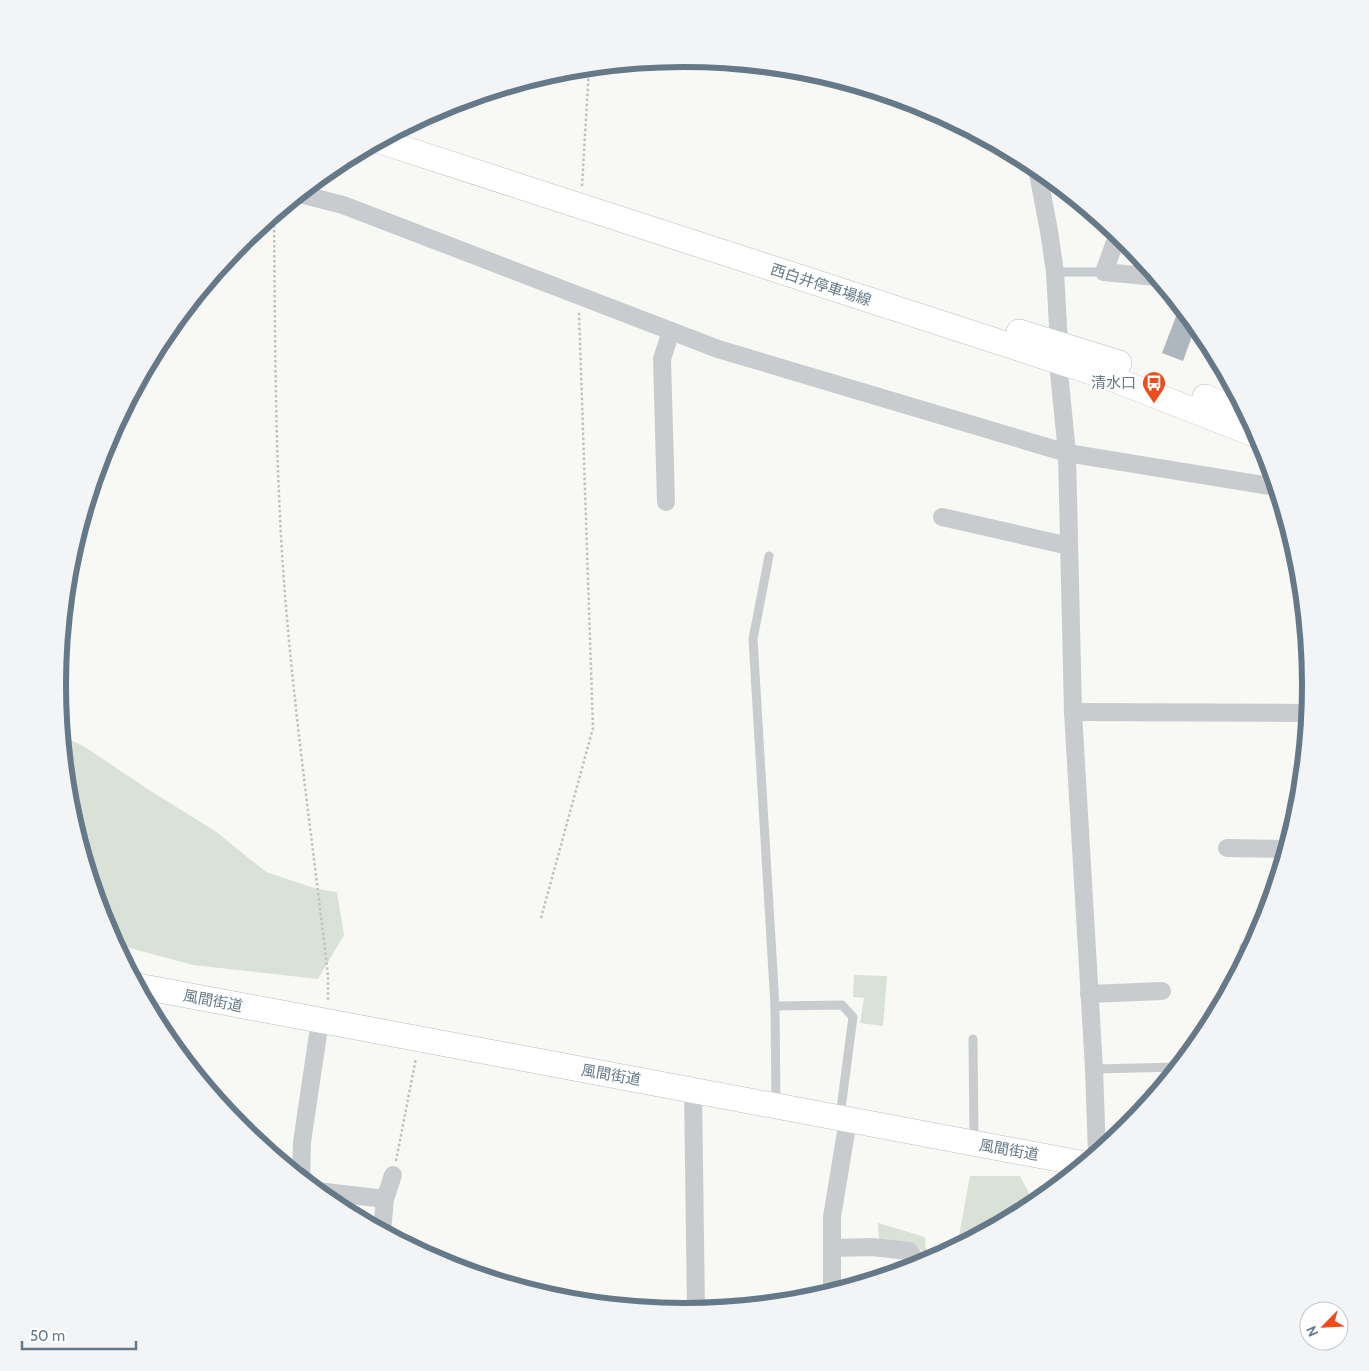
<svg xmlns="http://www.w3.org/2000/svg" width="1369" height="1371" font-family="Cabin,'Noto Sans JP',sans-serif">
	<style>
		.green { fill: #dae1d6 }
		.building { fill: #aeb7bd }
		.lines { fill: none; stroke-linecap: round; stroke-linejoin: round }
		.secondary-casing { stroke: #b8bec2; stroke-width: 26 }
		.path { stroke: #bfc2c4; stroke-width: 2.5; stroke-dasharray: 2.5 2.5; stroke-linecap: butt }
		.lane { stroke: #c8cccf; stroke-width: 9 }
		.street { stroke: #c8cccf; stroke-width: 18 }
		.secondary { stroke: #fff; stroke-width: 25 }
		.labels { text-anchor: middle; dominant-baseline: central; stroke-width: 5; stroke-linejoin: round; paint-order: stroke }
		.street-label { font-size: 15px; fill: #657989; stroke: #fff }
		.poi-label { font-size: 15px; fill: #657989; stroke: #fff; text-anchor: end }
		.rim { fill: none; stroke: #657989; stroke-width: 6 }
	</style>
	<rect width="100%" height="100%" fill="#f8f8f5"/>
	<g class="green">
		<polygon points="62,736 85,747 149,790 215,831 266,872 317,889 337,892 344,935 318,979 193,965 115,944 105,925 69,808"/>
		<polygon points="854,975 887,976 883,1026 860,1023 864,998 853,997"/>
		<polygon points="970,1176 1020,1176 1035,1205 957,1247"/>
		<polygon points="878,1223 925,1237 926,1253 913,1245 879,1244"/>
	</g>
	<polygon class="building" points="1180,306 1196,325 1183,361 1162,353"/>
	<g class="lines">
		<g class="secondary-casing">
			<g id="secondary">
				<polyline points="380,141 1113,379 1259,436"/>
				<polyline points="1019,332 1119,363"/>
				<polyline points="1205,397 1246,413"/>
				<polyline points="138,986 1085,1164"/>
			</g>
		</g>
		<g class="path">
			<polyline points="582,186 589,68"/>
			<path d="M274 215C275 328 275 440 282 553 291 694 312 835 328 976V1001"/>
			<polyline points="541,918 593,728 579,312"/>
			<polyline points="396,1161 416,1058"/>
		</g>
		<g class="lane">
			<polyline points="1055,272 1104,272"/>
			<polyline points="769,556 753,639 775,1006 776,1104"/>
			<polyline points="1244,947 1245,961"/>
			<polyline points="775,1006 842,1005 853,1017 840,1116"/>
			<polyline points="973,1039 974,1141"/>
			<polyline points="1094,1069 1179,1067"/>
		</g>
		<g class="street">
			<polyline points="1037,168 1049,231 1055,272 1059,344 1058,362 1067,453 1073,712 1094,1069 1097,1154"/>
			<polyline points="300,194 343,205 718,349 1067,453 1276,487"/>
			<polyline points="1118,234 1104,272 1156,277"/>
			<polyline points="666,502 662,359 671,331"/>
			<polyline points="942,517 1069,546"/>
			<polyline points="1073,712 1309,713"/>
			<polyline points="1227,848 1287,849"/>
			<polyline points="1089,994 1162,991"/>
			<polyline points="693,1090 696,1311"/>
			<polyline points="301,1178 302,1142 320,1021"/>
			<polyline points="317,1191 385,1199"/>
			<polyline points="382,1231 385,1199 393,1175"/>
			<polyline points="832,1248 872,1247 909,1251 917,1261 917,1267"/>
			<polyline points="832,1293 832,1217 848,1120"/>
		</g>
		<use href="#secondary" class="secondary"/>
	</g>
	<defs>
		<g id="bus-pin" transform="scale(1.25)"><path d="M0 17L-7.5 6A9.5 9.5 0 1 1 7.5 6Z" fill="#f04d1e" stroke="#fff"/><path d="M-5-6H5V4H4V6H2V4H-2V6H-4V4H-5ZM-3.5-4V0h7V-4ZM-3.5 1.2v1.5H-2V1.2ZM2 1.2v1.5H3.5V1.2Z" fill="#fff"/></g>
	</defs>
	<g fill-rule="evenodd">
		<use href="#bus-pin" x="1154" y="383"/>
	</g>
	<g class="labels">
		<g class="street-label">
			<text transform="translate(821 285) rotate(18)">西白井停車場線</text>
			<text transform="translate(213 1001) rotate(11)">風間街道</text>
			<text transform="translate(611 1075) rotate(10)">風間街道</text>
			<text transform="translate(1009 1150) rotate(10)">風間街道</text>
		</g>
		<g class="poi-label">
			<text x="1136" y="383">清水口</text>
		</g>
	</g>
	<path d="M0 0H1369V1371H0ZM66 685a618 618 0 1 1 1236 0a618 618 0 1 1-1236 0Z" fill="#f3f4f6" fill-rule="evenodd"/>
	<path class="rim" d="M66 685a618 618 0 1 1 1236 0a618 618 0 1 1-1236 0Z"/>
	<g transform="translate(1324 1326) rotate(246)"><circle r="24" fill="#ffffff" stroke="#c1c9d0"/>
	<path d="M0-4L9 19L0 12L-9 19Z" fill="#f04d1e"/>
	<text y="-8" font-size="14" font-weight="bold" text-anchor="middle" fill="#657989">N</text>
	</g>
	<path d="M22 1341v8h114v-8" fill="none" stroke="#657989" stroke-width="2.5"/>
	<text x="30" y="1341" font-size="15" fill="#657989" stroke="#ffffff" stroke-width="4" paint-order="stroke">50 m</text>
</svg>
